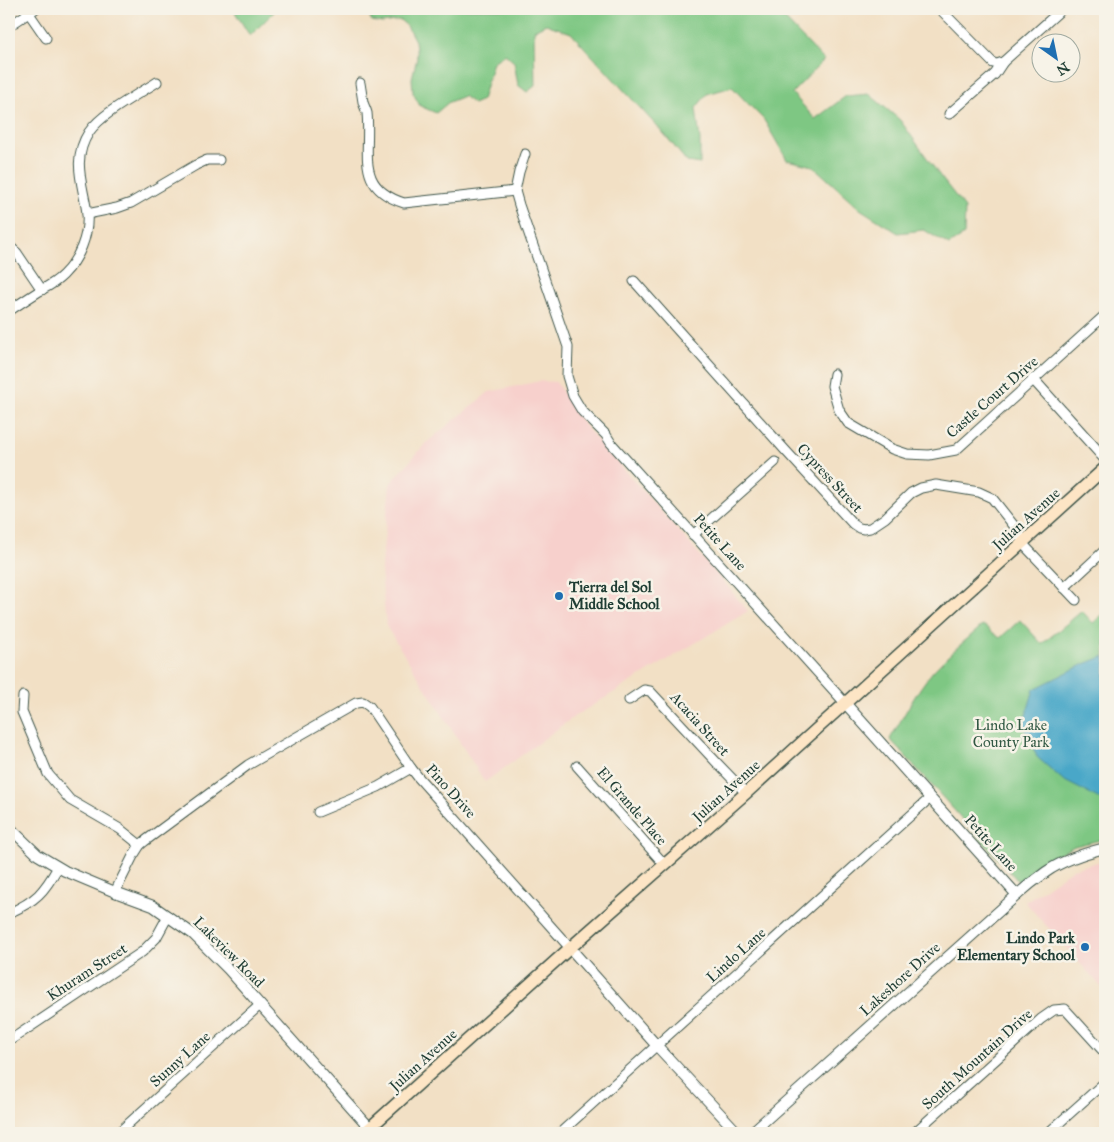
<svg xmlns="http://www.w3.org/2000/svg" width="1114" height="1142" font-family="'IM FELL Great Primer',serif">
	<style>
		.built { fill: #f7d0cc }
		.green { fill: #7ec783; stroke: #4e825c }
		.water { fill: #4aa7c8; stroke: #34727e }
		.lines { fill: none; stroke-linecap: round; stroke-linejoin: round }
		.minor-casing { stroke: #3f554a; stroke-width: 11 }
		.tertiary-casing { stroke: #3f554a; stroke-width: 12 }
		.secondary-casing { stroke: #3f554a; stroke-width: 14 }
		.minor { stroke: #fff; stroke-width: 9 }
		.tertiary { stroke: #fff; stroke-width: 10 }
		.secondary { stroke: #fde5c5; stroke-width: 11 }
		.poi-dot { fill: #1f6fb2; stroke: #f7f3e8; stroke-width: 2 }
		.labels { text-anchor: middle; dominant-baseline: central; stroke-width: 5; stroke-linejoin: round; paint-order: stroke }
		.street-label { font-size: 15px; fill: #1f3d34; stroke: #f7f3e8 }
		.poi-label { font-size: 15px; font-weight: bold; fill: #1f3d34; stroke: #f7f3e8; text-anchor: start }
		.park-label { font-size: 15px; fill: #325944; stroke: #f7f3e8 }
	</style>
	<rect width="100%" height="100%" fill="#f7f3e8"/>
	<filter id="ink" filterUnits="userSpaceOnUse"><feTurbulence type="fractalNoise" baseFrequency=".02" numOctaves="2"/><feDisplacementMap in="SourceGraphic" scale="10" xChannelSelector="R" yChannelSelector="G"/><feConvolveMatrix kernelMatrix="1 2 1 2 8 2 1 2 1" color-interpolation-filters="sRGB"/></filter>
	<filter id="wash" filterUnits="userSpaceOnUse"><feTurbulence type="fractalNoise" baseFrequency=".0096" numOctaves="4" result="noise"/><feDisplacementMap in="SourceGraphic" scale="20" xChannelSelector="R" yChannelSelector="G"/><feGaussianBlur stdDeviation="1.12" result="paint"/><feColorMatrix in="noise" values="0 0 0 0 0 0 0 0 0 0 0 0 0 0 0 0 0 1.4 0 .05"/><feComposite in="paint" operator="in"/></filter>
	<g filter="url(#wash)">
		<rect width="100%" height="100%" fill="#f2e0c5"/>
		<g class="built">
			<polygon points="540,381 556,382 585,426 723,581 748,611 575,716 485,782 386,626 381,569 390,484 426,443 489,392"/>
			<polygon points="1105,860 1105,991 1025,902 1073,869"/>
		</g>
		<g class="green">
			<polygon points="233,9 277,9 250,36"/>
			<polygon points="364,9 775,9 824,60 792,93 815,119 846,96 869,94 900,120 940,176 965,208 964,235 949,245 924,230 898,233 860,209 813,166 787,160 764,120 732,87 707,94 696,108 700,140 700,164 687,162 665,135 571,33 546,24 534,30 535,86 527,92 518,85 514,62 505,54 493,62 482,100 473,104 464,96 449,102 436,113 420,106 413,93 412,78 417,58 415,41 407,26 400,20 382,23 372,21"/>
			<path d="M1082 611 1093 623 1105 612V839L1075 846 1052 857 1019 882 890 739C904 716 916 691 934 670 949 654 966 640 983 625L1000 638 1020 620 1042 644Z"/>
		</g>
		<polygon class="water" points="1105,656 1105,799 1100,799 1063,780 1037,757 1023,725 1034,689 1082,665"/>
	</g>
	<g filter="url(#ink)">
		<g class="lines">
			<g class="minor-casing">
				<g id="minor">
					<polyline points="26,9 46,38"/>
					<polyline points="940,9 993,63 997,64 1003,62 1062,9"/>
					<polyline points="9,26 35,9"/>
					<path d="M360 83C361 89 362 96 363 102 364 106 366 109 367 113 371 153 354 187 404 203L515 191"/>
					<polyline points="949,114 995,74 1003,62"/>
					<polyline points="525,154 519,172 515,191 519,205 568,347 567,376 573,396 582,411 606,435 611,443 845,703"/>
					<polyline points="87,214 117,208 131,203 196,165 207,160 219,160"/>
					<polyline points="9,246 17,253 42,290"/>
					<polyline points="634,281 785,450 853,524 859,528 864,529 870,528 885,518 911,493 921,488 936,485 979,492 992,498 1019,532 1022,543 1076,600"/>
					<path d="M9 311C19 304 30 297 41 290 49 286 56 282 63 275 79 259 89 236 87 213 83 184 71 160 89 132 102 113 137 95 157 82"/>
					<polyline points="834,374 832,386 839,410 848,423 892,449 907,454 929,455 956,450 1105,315"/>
					<polyline points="693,535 775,462"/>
					<polyline points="1064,588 1105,550"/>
					<polyline points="23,696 22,712 48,774 70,800 120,829 140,845"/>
					<polyline points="629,700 644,690 650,691 718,764 746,793"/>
					<polyline points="577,766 665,865"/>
					<polyline points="318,812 378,787 411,768"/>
					<polyline points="115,892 133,856 140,845 145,841 248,765 356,703 363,702 370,707 411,768 418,777 570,948"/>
					<path d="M9 913C36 901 44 892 58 867"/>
					<polyline points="9,1041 142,952 156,938 168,916"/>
					<polyline points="118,1133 260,1005"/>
					<polyline points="560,1133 930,798"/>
					<polyline points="914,1133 1041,1019 1054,1010 1065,1009 1105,1053"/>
					<polyline points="1048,1133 1105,1082"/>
				</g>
			</g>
			<g class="tertiary-casing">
				<g id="tertiary">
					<polyline points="1033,379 1105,459"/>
					<polyline points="845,703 1017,895"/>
					<polyline points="9,827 38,855 65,871 115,892 153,906 193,934 228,969 370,1128"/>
					<polyline points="570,948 657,1046 738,1133"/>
					<path d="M751 1133 1017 895C1026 887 1036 879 1046 872 1063 860 1085 853 1105 848"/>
				</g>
			</g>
			<g class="secondary-casing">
				<polyline id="secondary" points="364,1133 570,948 746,793 1105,468"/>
			</g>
			<use href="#minor" class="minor"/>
			<use href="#tertiary" class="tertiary"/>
			<use href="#secondary" class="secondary"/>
		</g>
	</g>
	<g class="poi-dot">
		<circle cx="559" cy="596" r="5"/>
		<circle cx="1085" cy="947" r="5"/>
	</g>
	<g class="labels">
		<g class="street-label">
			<text transform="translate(992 397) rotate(-41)">Castle Court Drive</text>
			<text transform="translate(830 478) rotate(47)">Cypress Street</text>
			<text transform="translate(1026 519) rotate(-42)">Julian Avenue</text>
			<text transform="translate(720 542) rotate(48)">Petite Lane</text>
			<text transform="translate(700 724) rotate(48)">Acacia Street</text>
			<text transform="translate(451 791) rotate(48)">Pino Drive</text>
			<text transform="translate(726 791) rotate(-42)">Julian Avenue</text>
			<text transform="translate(632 806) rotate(49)">El Grande Place</text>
			<text transform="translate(991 843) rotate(48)">Petite Lane</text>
			<text transform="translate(229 952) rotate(45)">Lakeview Road</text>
			<text transform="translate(736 955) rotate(-42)">Lindo Lane</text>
			<text transform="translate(87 972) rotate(-33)">Khuram Street</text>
			<text transform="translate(900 979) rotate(-42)">Lakeshore Drive</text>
			<text transform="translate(180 1059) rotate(-42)">Sunny Lane</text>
			<text transform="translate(977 1059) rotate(-42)">South Mountain Drive</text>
			<text transform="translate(423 1060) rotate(-42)">Julian Avenue</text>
		</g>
		<g class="poi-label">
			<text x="569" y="587">Tierra del Sol<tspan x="569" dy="17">Middle School</tspan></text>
			<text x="1075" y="938" text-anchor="end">Lindo Park<tspan x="1075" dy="17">Elementary School</tspan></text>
		</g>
		<g class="park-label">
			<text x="1011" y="725">Lindo Lake<tspan x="1011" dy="17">County Park</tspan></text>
		</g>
	</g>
	<rect width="1114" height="1142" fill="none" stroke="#f7f3e8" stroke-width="30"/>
	<g transform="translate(1056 58) rotate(147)"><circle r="24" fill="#f7f3e8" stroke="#a1aaa0"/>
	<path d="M0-4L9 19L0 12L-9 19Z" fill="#1f6fb2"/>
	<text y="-8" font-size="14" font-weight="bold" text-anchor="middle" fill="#1f3d34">N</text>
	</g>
</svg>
